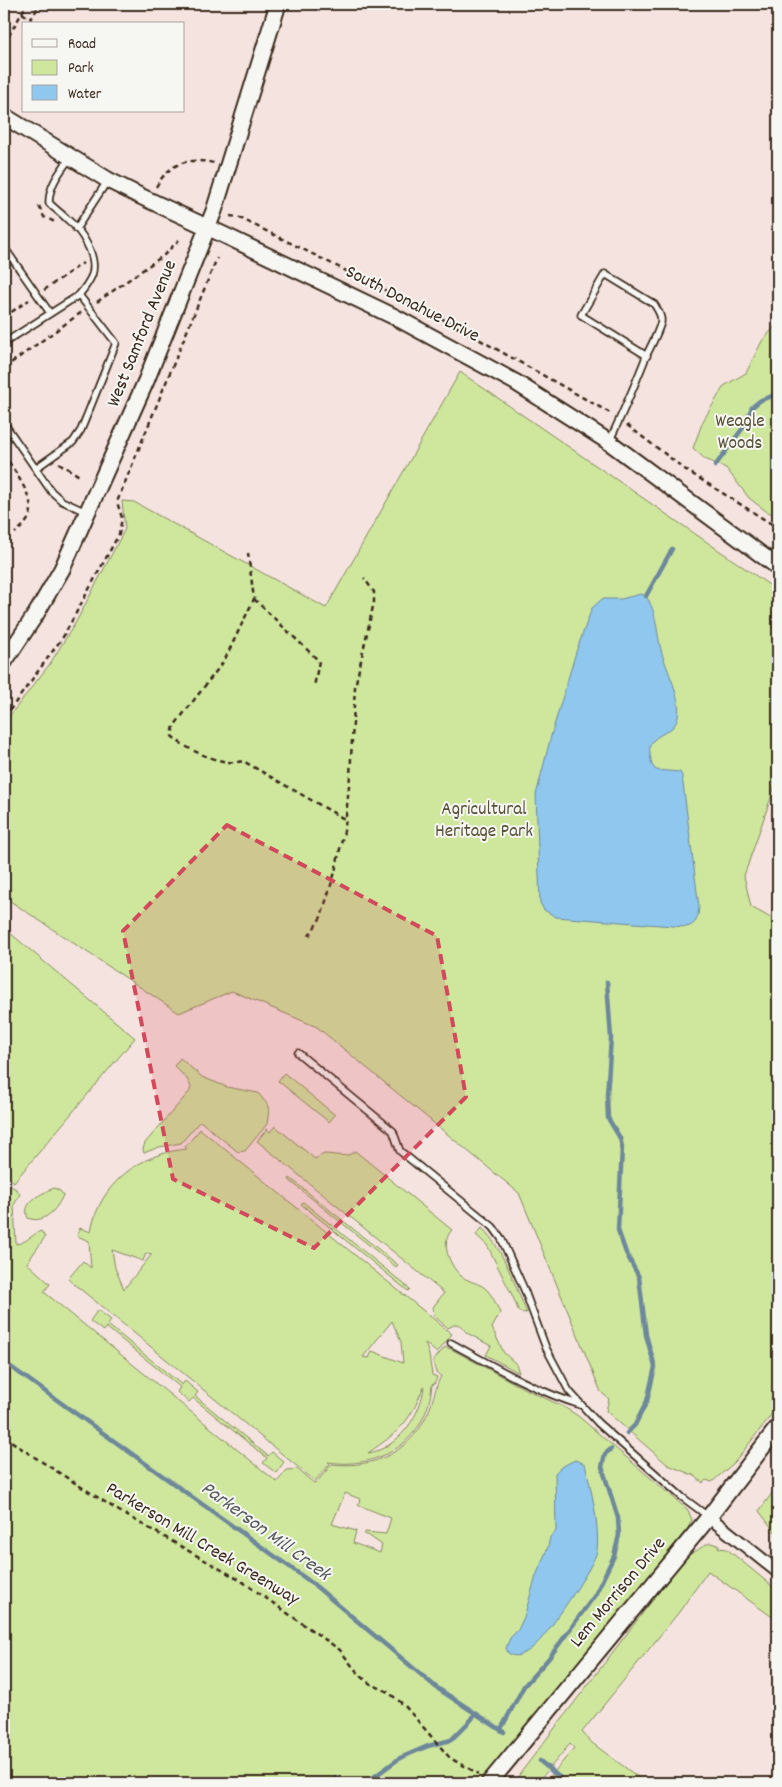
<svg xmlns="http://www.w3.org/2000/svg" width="782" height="1787" font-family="Dekko,sans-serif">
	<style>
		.green { fill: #cee79d; stroke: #84885e; fill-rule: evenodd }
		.water { fill: #90c7ee; stroke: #6e889b }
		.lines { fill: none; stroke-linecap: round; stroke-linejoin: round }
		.stream { stroke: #6e889b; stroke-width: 4.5 }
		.service-casing { stroke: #3b2a1e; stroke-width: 9 }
		.minor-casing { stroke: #3b2a1e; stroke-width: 15 }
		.tertiary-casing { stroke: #3b2a1e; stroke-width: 19 }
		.path { stroke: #3b2a1e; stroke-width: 2.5; stroke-dasharray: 5 4; stroke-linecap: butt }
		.service { stroke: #f6f6f2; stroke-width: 5.5 }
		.minor { stroke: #f6f6f2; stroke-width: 11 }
		.tertiary { stroke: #f6f6f2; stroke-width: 15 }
		.marked { fill: #d1495b; fill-opacity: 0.2; stroke: #d1495b; stroke-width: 4; stroke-dasharray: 10 6; stroke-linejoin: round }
		.labels { text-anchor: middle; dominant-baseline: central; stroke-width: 4; stroke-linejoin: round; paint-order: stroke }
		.street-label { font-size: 19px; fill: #3b2a1e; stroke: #f6f6f2 }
		.park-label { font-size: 19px; fill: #585037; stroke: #f6f6f2 }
		.water-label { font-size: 20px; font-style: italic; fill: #54595c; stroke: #f6f6f2 }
	</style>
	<rect width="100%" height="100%" fill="#f5e3df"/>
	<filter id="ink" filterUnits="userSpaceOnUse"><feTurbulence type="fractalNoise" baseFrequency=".02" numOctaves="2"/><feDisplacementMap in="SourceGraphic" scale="10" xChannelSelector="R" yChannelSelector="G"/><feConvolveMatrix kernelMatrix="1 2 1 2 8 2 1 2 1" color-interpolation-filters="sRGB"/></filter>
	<g filter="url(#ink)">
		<g class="green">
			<polygon points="778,323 778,517 766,511 749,498 726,468 705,459 693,448 703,421 724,386 746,373 762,341"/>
			<polygon points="460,372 778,591 778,777 744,876 751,907 778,922 778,1406 735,1462 712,1482 706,1480 703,1483 695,1476 668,1465 606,1411 609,1399 601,1392 519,1193 317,1027 232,991 179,1013 4,897 4,723 49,665 76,622 125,529 122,501 134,502 326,608"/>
			<polygon points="4,928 135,1038 14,1182 4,1174"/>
			<polygon points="180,1058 202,1077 227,1087 258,1093 267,1104 269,1110 267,1124 245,1151 238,1152 200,1121 181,1143 159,1147 144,1153 143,1149 145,1143 190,1091 191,1087 187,1079 174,1066"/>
			<polygon points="284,1073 335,1115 329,1122 278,1081"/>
			<path d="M275 1126 315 1159 324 1154C336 1154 346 1159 355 1151L452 1230C440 1242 449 1265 461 1276 467 1281 475 1282 482 1286 491 1291 496 1304 500 1313L492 1328 504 1353 516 1364 519 1373 486 1355 491 1346 467 1333 460 1325 456 1324 448 1328 434 1316 433 1307 444 1293 257 1141 267 1129 270 1132Z"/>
			<path d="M200 1129 452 1334 437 1353 425 1343 429 1355 432 1375 437 1377 434 1385 432 1384C428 1440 381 1470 328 1462L330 1464 315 1481 68 1279 83 1261 91 1268 89 1241 77 1236 80 1228 91 1232C99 1183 141 1153 187 1149L185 1147ZM112 1250 143 1261 146 1253 152 1254 124 1289 115 1268ZM392 1321 401 1342 403 1363 372 1351 369 1358 363 1357ZM424 1386C422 1414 398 1449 368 1453 385 1441 401 1431 412 1412 417 1404 420 1394 424 1386Z"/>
			<polygon points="290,1178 398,1265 396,1267 289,1180"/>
			<path d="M4 1182 16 1189 20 1194 14 1205 16 1244C26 1243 31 1235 41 1231L45 1237 27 1263 50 1284 44 1292 277 1482 287 1470 297 1469 315 1484 332 1464C376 1469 413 1451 430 1408 434 1397 435 1388 441 1376L436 1373 433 1361 445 1347 451 1349 525 1389 564 1407 578 1416 688 1510 692 1520 688 1528 482 1783H4ZM345 1493 360 1499 358 1505 391 1518 386 1534 365 1532V1535H368L382 1545 380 1553 353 1543 356 1531 332 1524Z"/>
			<path d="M54 1188 60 1191 63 1195C58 1208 44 1225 28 1218 21 1202 41 1194 54 1188Z"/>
			<polygon points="303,1202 410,1289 408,1291 301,1204"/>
			<path d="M482 1228C503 1248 515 1286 527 1313L519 1312 513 1297 487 1245 476 1235Z"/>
			<polygon points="98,1310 111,1320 108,1325 182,1385 185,1381 198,1392 195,1396 268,1456 272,1452 284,1462 276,1473 263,1463 267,1458 193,1398 189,1402 177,1392 180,1387 106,1327 103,1331 90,1321"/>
			<polygon points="778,1485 778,1536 759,1511"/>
			<path d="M710 1543 719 1545 718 1548 727 1549 778 1591V1621L708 1571 679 1612 582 1732 592 1743 646 1783H545L574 1748 570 1744 537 1783H518L519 1775 687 1555C696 1553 701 1546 710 1543Z"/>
		</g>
		<g class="water">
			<path d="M641 594C645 595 647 597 649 601 657 616 657 634 661 650 666 669 682 698 678 717 675 734 655 732 650 746 649 752 651 760 652 765L656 770 680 772 682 776 699 907C698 917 697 925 686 927L556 917 544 910 540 903 536 795 551 736 576 652 592 608 602 599H621Z"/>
			<path d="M575 1460 585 1464C591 1488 600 1526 597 1551 594 1566 554 1624 542 1638 537 1644 530 1651 522 1654 516 1657 513 1656 508 1653L506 1648 510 1638 518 1630 524 1617 536 1576 548 1547 550 1537 556 1531 555 1473 561 1467Z"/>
		</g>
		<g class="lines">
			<g class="stream">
				<polyline points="715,466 745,425 752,407 761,400 772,396 778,390"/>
				<polyline points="646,596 672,549"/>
				<polyline points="607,982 611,1038 607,1095 608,1118 620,1138 622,1147 618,1230 626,1253 639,1277 646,1335 655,1367 647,1401 635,1425 627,1433"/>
				<polyline points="4,1362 312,1583 437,1688 504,1732"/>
				<polyline points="501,1729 524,1686 549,1658 595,1595 614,1556 619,1535 618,1518 602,1467 605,1454 611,1449"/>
				<polyline points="540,1761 566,1783"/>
				<polyline points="330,1783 336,1778 344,1783 352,1783"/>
				<polyline points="359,1783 371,1779 400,1758 428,1746 451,1740 472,1719 475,1713"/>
			</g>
			<g class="service-casing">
				<g id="service">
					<polyline points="76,229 108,180"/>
					<polyline points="4,247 50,313"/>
					<path d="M4 343 79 295C84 289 89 282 92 275 98 256 81 230 67 219 61 213 55 209 49 203 49 185 60 172 70 158"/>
					<polyline points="4,423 51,491 62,501 86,512"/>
					<path d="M610 440C623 412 636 383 647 354 652 344 658 333 661 322 662 315 657 309 654 304L605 274 581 315 647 356"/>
					<polyline points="36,468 73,442 81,430 94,398 116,343 79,295"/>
					<polyline points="298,1053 393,1131 400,1151 493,1227 501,1238 524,1289 546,1348 569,1391 598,1423 682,1497 709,1517"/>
					<path d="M451 1343C493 1366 535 1391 581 1405"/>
				</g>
			</g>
			<g class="minor-casing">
				<polyline id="minor" points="709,1517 778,1572"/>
			</g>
			<g class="tertiary-casing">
				<g id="tertiary">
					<polyline points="4,116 108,180 140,196 224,235 395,317 515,382 609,442 778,567"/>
					<polyline points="4,662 36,614 62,569 146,381 214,211 278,4"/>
					<polyline points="489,1783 709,1517 778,1427"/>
				</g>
			</g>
			<g class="path">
				<polyline points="22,13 31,19 40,4"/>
				<polyline points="4,44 27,4"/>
				<path d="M156 187C169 163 188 157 214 163"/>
				<polyline points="39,206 44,217 55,222"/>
				<polyline points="230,216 238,217 441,318 612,414"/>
				<polyline points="44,290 83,263"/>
				<polyline points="97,302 164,255 179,240"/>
				<polyline points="4,317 29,300"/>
				<polyline points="4,368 82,312"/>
				<polyline points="627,425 686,470 778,528"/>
				<path d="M4 454C12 468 36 499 30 515 27 523 21 528 15 533"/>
				<polyline points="59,463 81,477"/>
				<path d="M248 553 254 599 224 661 174 726 172 736C186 750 224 767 243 761L346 820"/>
				<polyline points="254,599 319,661 314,687"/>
				<polyline points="775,707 778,706"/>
				<polyline points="4,718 63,637 119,534 122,518 117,502 217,258"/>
				<polyline points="309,936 321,917 335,872 345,826 350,776 355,687 374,602 374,592 364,578"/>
				<polyline points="4,1436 25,1451 119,1511 243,1582 340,1650 353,1667 367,1682 388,1692 404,1705 450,1758 479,1774"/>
			</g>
			<use href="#service" class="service"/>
			<use href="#minor" class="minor"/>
			<use href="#tertiary" class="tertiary"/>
		</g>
	</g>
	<path class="marked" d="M227 825 437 936 466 1097 314 1248 173 1179 123 931Z"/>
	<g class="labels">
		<g class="street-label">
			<text transform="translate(412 305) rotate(27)">South Donahue Drive</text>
			<text transform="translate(143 334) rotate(-68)">West Samford Avenue</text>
			<text transform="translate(202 1545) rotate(31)">Parkerson Mill Creek Greenway</text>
			<text transform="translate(619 1593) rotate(-50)">Lem Morrison Drive</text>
		</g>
		<g class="park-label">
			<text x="740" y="422">Weagle<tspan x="740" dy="22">Woods</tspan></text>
			<text x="484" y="810">Agricultural<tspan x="484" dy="22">Heritage Park</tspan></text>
		</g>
		<g class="water-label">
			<text transform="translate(265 1532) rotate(36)">Parkerson Mill Creek</text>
		</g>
	</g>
	<rect width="782" height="1787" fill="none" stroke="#f6f6f2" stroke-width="20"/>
	<rect x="10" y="10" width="762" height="1767" fill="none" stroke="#3b2a1e" stroke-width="2" filter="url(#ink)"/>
	<rect x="22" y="22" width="162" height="90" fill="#f6f6f2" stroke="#aba49d"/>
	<rect x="32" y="39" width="25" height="8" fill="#f6f6f2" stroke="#aba49d"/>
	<text x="68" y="48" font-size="15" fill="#3b2a1e">Road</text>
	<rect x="32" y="60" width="25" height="15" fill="#cee79d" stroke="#aba49d"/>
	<text x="68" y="72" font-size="15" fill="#3b2a1e">Park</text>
	<rect x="32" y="85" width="25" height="15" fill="#90c7ee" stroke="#aba49d"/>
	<text x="68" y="98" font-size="15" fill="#3b2a1e">Water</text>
</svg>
